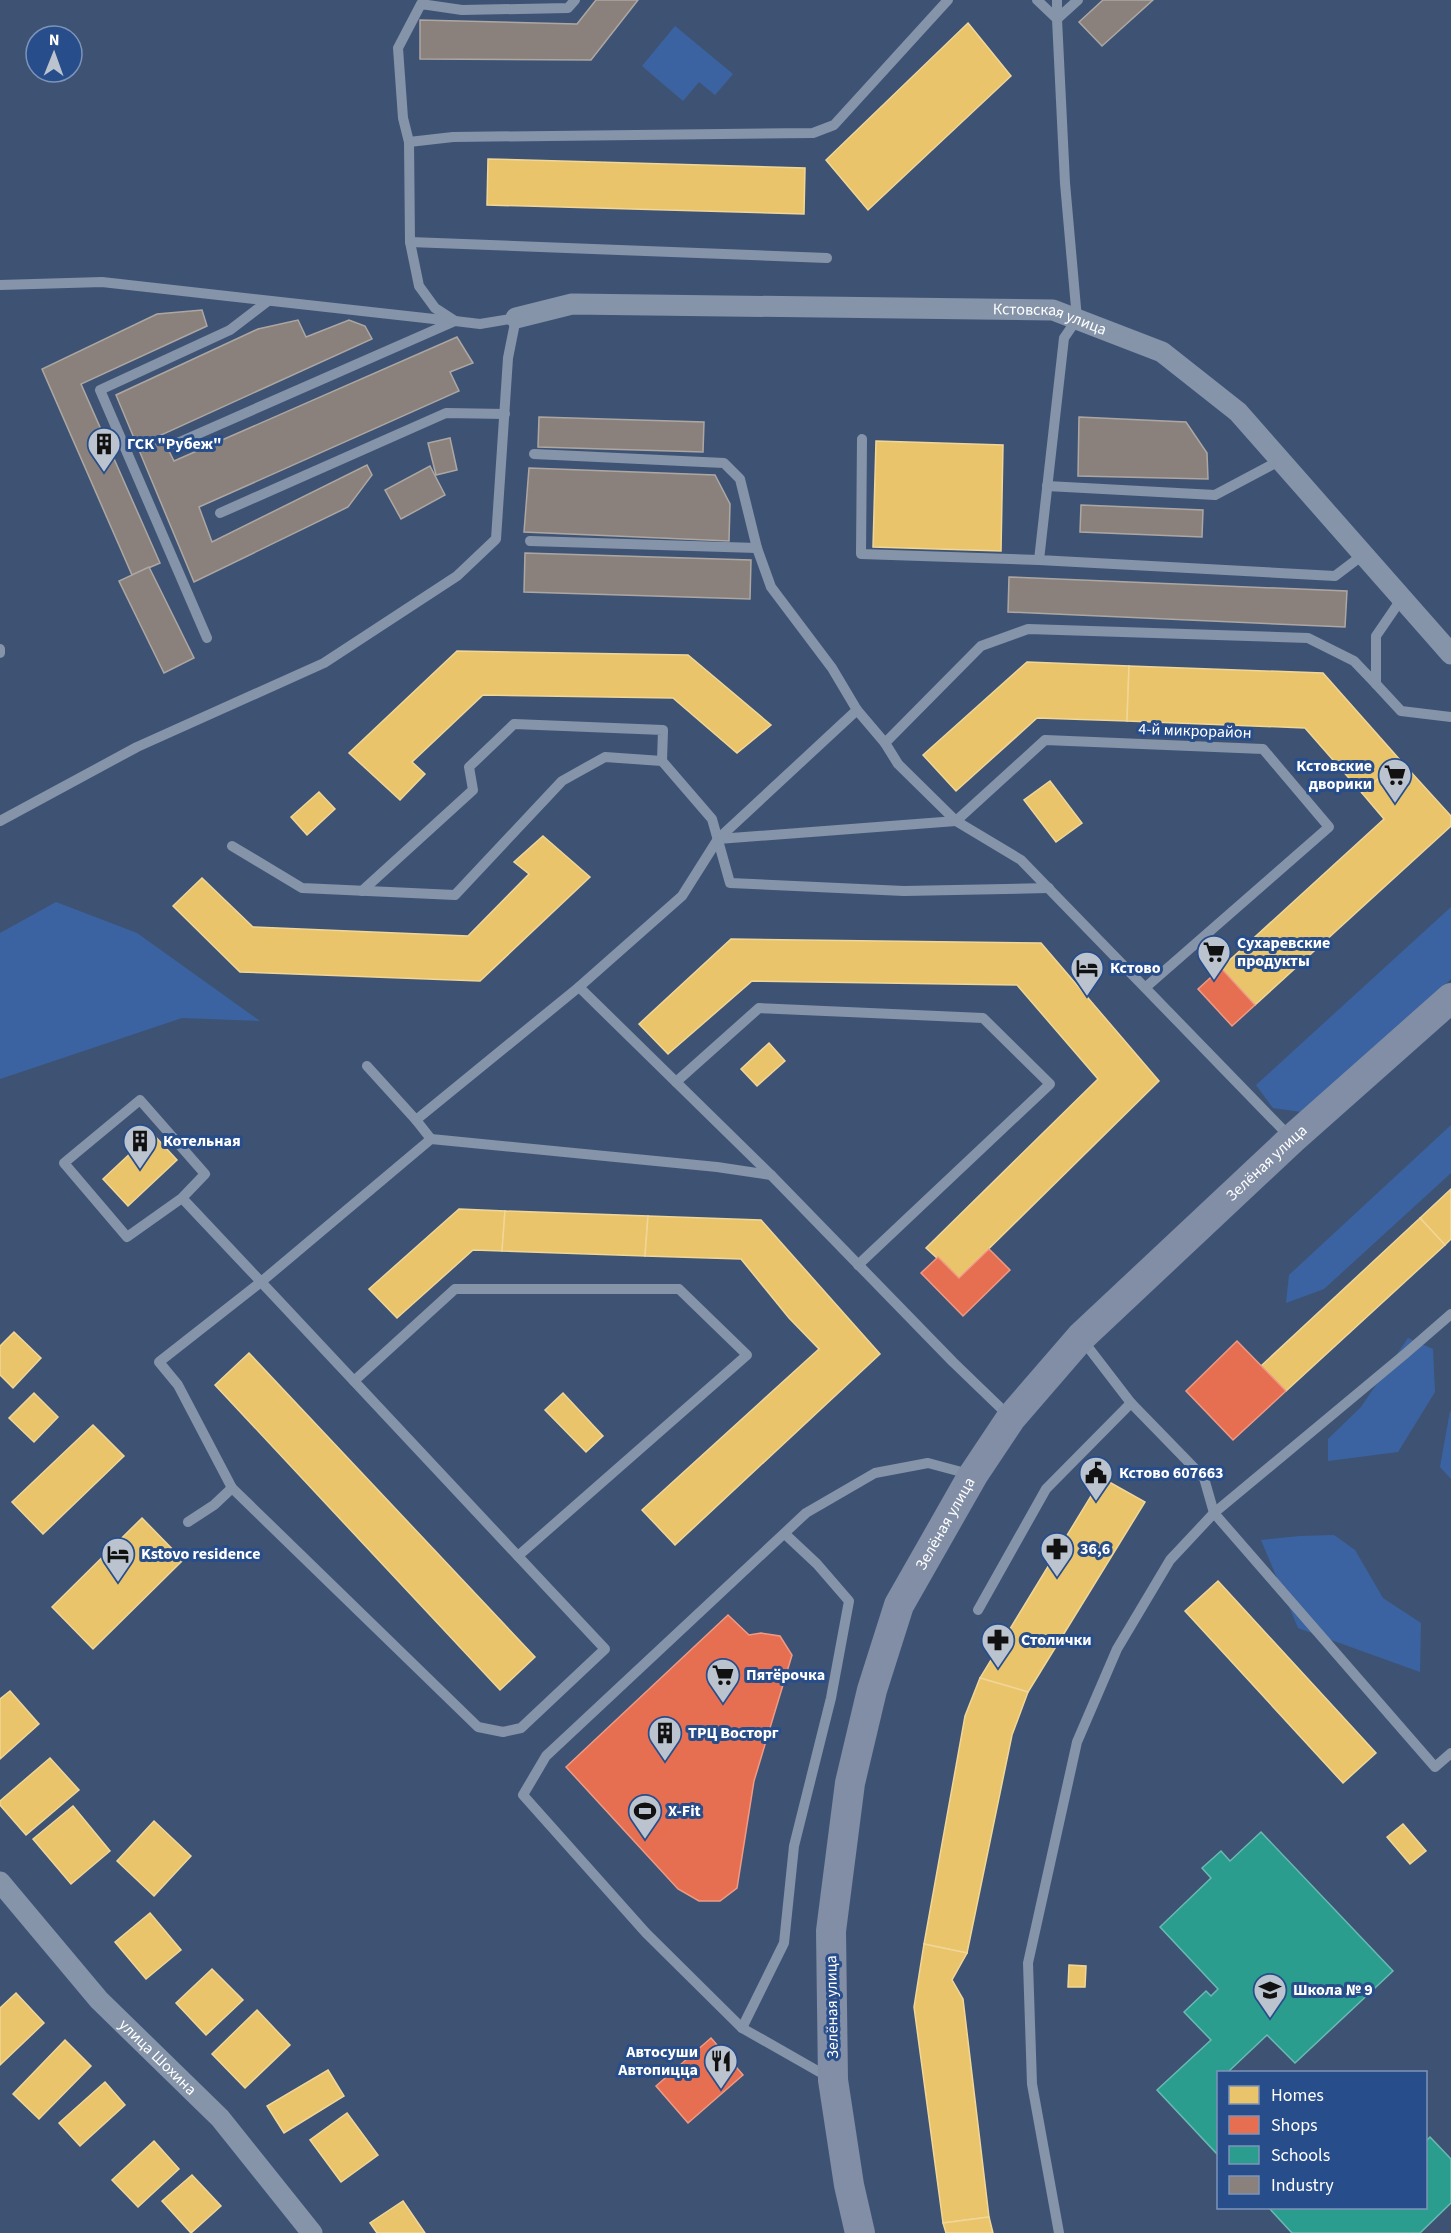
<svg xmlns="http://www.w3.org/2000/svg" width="1451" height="2233" font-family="'Source Sans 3',sans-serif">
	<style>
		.green { fill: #3b63a1 }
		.homes { fill: #e9c46a; stroke: #f0d697; stroke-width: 1.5 }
		.shops { fill: #e76f51; stroke: #ee9a85; stroke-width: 1.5 }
		.schools { fill: #2a9d8f; stroke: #6abab1; stroke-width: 1.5 }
		.industry { fill: #8a817c; stroke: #ada7a3; stroke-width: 1.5 }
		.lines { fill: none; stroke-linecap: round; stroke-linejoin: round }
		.lane { stroke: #8594a9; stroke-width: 10 }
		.street { stroke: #8594a9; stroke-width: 21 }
		.secondary { stroke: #818ea5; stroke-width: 30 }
		.labels { text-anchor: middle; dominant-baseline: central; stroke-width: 6; stroke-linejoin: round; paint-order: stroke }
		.street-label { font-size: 16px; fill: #fff; stroke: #274d8b }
		.poi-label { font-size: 16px; font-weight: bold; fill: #fff; stroke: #274d8b; text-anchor: start }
	</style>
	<rect width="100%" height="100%" fill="#3e5374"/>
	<g class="green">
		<polygon points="675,26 733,74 715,95 699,82 683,101 642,66"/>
		<polygon points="56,902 137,933 260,1021 182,1018 0,1079 0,933"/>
		<polygon points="1451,907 1451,979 1302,1112 1273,1108 1256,1085"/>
		<polygon points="1451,1125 1451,1173 1324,1289 1286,1303 1289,1275"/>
		<polygon points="1408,1338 1433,1349 1435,1392 1398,1452 1328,1461 1328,1439 1361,1407"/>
		<polygon points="1450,1411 1451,1412 1451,1479 1440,1467"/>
		<polygon points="1334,1535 1355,1550 1383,1598 1421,1623 1420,1672 1298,1628 1261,1540 1300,1536"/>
	</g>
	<g class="homes">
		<polygon points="968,23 1011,76 868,210 826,160"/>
		<polygon points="488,159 805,168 804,214 487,205"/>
		<polygon points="876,441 1003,445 1001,551 873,547"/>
		<polygon points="457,651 688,655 771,725 737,753 673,698 483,695 412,762 425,774 400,800 349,753"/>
		<polygon points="1027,662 1129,666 1127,721 1037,718 956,791 923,755"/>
		<polygon points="1129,666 1323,673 1400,760 1362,793 1305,728 1127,721"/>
		<polygon points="1400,760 1451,816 1451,826 1255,1005 1221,968 1384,819 1362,793"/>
		<polygon points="1050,781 1082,823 1056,842 1024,800"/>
		<polygon points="319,792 335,809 307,835 291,817"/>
		<polygon points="543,836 590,877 480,981 240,972 173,906 202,878 253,927 468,936 529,874 514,862"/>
		<polygon points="731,939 1041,943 1159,1081 959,1278 926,1248 1098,1079 1017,985 752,981 668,1054 639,1024"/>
		<polygon points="769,1043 785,1061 757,1086 741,1069"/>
		<polygon points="152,1133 177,1160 128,1206 103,1179"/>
		<polygon points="1451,1189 1451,1239 1445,1245 1420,1218"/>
		<polygon points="459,1209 505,1211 502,1251 473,1250 397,1318 369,1289"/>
		<polygon points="505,1211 648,1216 645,1256 502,1251"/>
		<polygon points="648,1216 761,1220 880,1354 675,1545 642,1510 819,1349 789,1318 741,1259 645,1256"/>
		<polygon points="1420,1218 1445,1245 1286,1391 1261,1366"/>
		<polygon points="14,1332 41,1358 13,1388 0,1375 0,1346"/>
		<polygon points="249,1353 535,1657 500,1690 215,1385"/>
		<polygon points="34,1393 58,1417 34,1442 9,1418"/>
		<polygon points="563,1393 603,1436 586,1452 545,1410"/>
		<polygon points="93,1425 124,1456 43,1534 12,1502"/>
		<polygon points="1102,1478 1145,1502 1028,1692 980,1678"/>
		<polygon points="142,1518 183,1560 93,1649 52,1607"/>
		<polygon points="1218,1581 1376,1753 1343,1783 1185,1611"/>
		<polygon points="980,1678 1028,1692 1012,1735 967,1953 924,1944 965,1716"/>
		<polygon points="10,1691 39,1724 0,1759 0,1699"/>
		<polygon points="50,1758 79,1790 26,1835 0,1805 0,1801"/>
		<polygon points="73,1806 110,1851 71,1884 33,1839"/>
		<polygon points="154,1821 191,1856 154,1896 117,1861"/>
		<polygon points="1403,1824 1426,1851 1410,1864 1387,1837"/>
		<polygon points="150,1913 181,1950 146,1979 115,1942"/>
		<polygon points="924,1944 967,1953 952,1980 963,1999 989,2217 943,2223 914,2007"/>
		<polygon points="1069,1965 1086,1966 1085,1987 1068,1987"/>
		<polygon points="212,1969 243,2000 206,2035 176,2003"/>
		<polygon points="16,1993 44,2023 0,2065 0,2008"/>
		<polygon points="257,2010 290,2045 245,2088 212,2054"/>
		<polygon points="65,2040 91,2066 39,2119 13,2094"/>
		<polygon points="328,2070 344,2096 284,2133 267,2106"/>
		<polygon points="105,2082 125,2105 80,2146 59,2123"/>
		<polygon points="347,2113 378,2155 341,2182 310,2140"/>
		<polygon points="154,2141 179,2169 138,2207 112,2180"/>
		<polygon points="192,2175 221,2206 191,2233 162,2201"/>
		<polygon points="403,2201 425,2233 377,2233 370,2223"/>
		<polygon points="989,2217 993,2233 946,2233 943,2223"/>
	</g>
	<g class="shops">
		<polygon points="1221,968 1255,1005 1232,1026 1198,989"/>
		<polygon points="989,1249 1010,1270 963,1316 921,1273 938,1257 959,1278"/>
		<polygon points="1237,1341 1286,1391 1233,1440 1186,1391"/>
		<polygon points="728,1615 749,1635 761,1633 780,1636 792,1655 754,1781 737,1888 720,1901 699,1901 678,1889 566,1767"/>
		<polygon points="711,2038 743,2075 688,2123 656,2086"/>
	</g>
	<g class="schools">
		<polygon points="1261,1832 1393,1971 1295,2063 1267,2035 1229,2071 1231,2072 1218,2072 1218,2155 1157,2090 1211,2040 1184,2012 1206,1991 1211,1996 1218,1989 1160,1927 1211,1878 1202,1868 1221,1851 1230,1861"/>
		<polygon points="1430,2137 1451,2159 1451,2203 1420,2233 1292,2233 1269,2208 1426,2208 1426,2141"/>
	</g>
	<g class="industry">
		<polygon points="596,0 638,0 591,60 420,59 420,20 577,24"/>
		<polygon points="1103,0 1153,0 1102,46 1079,22"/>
		<polygon points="202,310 207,326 81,384 160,563 132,575 42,369 157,314"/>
		<polygon points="298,320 306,337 349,320 365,326 372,339 161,435 174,461 457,337 473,363 450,372 459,391 199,507 212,542 367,465 372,475 348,507 194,582 116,395 258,329"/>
		<polygon points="539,417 704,422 703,452 538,447"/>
		<polygon points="1079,417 1186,422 1207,453 1208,479 1078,476"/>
		<polygon points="450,438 457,470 436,475 428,443"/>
		<polygon points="430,466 445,495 401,519 385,490"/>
		<polygon points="529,468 715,475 730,504 729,541 524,532"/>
		<polygon points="1081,505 1203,510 1202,537 1080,532"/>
		<polygon points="525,553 751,560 750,599 524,592"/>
		<polygon points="149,567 194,658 164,673 119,581"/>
		<polygon points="1009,577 1347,591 1345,627 1008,612"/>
	</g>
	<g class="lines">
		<g class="lane">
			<polyline points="1037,0 1057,19"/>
			<polyline points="1057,0 1057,19"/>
			<polyline points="1078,0 1057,19 1065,183 1077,319 1064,338 1039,560 1335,576 1364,554"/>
			<polyline points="409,142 453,137 813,133 834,125 948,0"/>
			<polyline points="410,242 827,258"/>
			<polyline points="0,285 102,282 452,321"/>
			<polyline points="862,439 861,554 1039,560"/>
			<polyline points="175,444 455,321"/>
			<polyline points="534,454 724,463 740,479 757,548 771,587 832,668 857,710"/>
			<polyline points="1047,486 1215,495 1281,460"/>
			<polyline points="220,513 446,413 505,414"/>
			<polyline points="530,541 757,548"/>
			<polyline points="1402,598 1376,636 1376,684 1401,711 1451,717"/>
			<polyline points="207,638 100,390 230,330 268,301"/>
			<polyline points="0,649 0,653"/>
			<polyline points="0,821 137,747 324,663 457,576 496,539 508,358 516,318 480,324 455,321 435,308 419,286 410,242 409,142 403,118 398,48 421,4 462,10 568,8 575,0"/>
			<polyline points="718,839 956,821 1045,740 1263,749 1329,827 1146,987"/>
			<polyline points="232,846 302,888 455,895 562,781 605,757 662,761 712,819 730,883 904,891 1049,888"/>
			<polyline points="362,891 473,790 469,767 514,724 663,730 662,761"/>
			<polyline points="579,987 771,1175 953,1362 1010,1417"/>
			<polyline points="367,1066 416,1120 579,987 682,896 718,839 857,710 885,743"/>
			<polyline points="676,1082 759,1008 983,1018 1050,1084 858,1265"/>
			<polyline points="1290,1137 1021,860 956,821 898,764 885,743 981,646 1028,629 1308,638 1354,661 1376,684"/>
			<polyline points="431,1139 717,1167 771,1175"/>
			<path d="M182 1198 127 1237 64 1163 140 1100 205 1174 182 1198C214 1232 247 1267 279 1301L605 1649 521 1728 503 1732 478 1727 232 1488 178 1385 159 1362 261 1282 431 1139 416 1120"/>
			<polyline points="1081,1338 1131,1403 1204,1478 1214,1513 1435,1767 1451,1753"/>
			<polyline points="354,1381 455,1289 679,1289 747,1355 518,1556"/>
			<polyline points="188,1522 214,1505 232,1488"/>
			<polyline points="978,1610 1046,1489 1131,1403"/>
			<polyline points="742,2028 784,1943 794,1846 831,1698 849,1601 817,1564 785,1534"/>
			<polyline points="830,2078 742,2028 646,1933 523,1795 546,1756 806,1513 875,1473 928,1463 969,1474"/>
			<polyline points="1059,2233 1032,2084 1028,1963 1077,1742 1117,1649 1170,1560 1214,1513 1405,1354 1451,1314"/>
		</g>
		<g class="street">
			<path id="s1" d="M516 318 572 304 1053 310 1162 352 1238 412 1451 654"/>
			<path id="s2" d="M0 1882 99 2000 220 2118 312 2233"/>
		</g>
		<path class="secondary" id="s3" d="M860 2233 849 2185 833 2080 831 1931 850 1783 872 1690 899 1605 973 1475 1011 1418 1081 1337 1292 1139 1451 998"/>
	</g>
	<defs>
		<g id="building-pin" transform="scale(1.725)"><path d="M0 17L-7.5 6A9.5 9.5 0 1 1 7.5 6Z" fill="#bbc3ce" stroke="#274d8b"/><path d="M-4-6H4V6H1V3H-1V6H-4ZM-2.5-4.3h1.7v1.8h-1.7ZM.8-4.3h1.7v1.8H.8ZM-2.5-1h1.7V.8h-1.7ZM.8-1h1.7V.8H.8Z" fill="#111"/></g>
		<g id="supermarket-pin" transform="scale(1.725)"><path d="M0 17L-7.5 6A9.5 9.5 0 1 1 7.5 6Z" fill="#bbc3ce" stroke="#274d8b"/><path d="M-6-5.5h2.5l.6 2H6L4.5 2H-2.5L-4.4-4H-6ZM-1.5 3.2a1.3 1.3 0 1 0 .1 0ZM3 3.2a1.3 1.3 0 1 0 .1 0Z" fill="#111"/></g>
		<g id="hotel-pin" transform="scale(1.725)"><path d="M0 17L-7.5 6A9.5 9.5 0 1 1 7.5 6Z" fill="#bbc3ce" stroke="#274d8b"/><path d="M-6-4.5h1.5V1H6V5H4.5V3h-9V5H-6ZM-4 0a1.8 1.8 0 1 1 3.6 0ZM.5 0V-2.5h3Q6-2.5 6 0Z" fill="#111"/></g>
		<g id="civic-pin" transform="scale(1.725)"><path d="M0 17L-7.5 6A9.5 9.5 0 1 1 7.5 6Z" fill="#bbc3ce" stroke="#274d8b"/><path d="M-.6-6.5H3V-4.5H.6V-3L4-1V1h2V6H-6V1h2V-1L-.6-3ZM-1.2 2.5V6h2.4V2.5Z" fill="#111"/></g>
		<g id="pharmacy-pin" transform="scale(1.725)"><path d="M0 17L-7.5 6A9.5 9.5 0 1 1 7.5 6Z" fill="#bbc3ce" stroke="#274d8b"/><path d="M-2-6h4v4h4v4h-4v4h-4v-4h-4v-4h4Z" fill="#111"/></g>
		<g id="stadium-pin" transform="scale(1.725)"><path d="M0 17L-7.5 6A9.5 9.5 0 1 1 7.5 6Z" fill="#bbc3ce" stroke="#274d8b"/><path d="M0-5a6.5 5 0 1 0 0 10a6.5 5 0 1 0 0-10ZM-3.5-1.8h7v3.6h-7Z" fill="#111"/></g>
		<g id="school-pin" transform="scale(1.725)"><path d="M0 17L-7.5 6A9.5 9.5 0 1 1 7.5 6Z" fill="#bbc3ce" stroke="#274d8b"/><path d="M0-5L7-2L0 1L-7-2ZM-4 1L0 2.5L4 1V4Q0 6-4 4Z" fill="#111"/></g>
		<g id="restaurant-pin" transform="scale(1.725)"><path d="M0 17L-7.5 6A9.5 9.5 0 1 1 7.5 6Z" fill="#bbc3ce" stroke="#274d8b"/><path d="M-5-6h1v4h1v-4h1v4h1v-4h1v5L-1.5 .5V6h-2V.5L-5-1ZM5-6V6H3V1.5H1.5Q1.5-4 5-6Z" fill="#111"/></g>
	</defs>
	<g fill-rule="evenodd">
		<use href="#building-pin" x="104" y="444"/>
		<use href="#supermarket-pin" x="1395" y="775"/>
		<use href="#supermarket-pin" x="1214" y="952"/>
		<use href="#hotel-pin" x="1087" y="968"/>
		<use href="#building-pin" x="140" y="1141"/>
		<use href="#civic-pin" x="1096" y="1473"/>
		<use href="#pharmacy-pin" x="1057" y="1549"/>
		<use href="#hotel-pin" x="118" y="1554"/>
		<use href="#pharmacy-pin" x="998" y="1640"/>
		<use href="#supermarket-pin" x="723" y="1675"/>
		<use href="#building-pin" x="665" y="1733"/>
		<use href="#stadium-pin" x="645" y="1811"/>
		<use href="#school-pin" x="1270" y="1990"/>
		<use href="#restaurant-pin" x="721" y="2061"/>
	</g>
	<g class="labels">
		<g class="street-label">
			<text stroke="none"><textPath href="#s1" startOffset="537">Кстовская улица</textPath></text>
			<text transform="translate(1195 731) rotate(2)">4-й микрорайон</text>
			<text stroke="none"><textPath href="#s3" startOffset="1218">Зелёная улица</textPath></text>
			<text stroke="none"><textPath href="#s3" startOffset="732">Зелёная улица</textPath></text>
			<text transform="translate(832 2007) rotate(-91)">Зелёная улица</text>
			<text stroke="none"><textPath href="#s2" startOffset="236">улица Шохина</textPath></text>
		</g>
		<g class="poi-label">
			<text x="127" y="444">ГСК "Рубеж"</text>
			<text x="1372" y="766" text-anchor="end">Кстовские<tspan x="1372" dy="18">дворики</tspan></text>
			<text x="1237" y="943">Сухаревские<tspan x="1237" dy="18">продукты</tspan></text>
			<text x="1110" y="968">Кстово</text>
			<text x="163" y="1141">Котельная</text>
			<text x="1119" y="1473">Кстово 607663</text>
			<text x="1080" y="1549">36,6</text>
			<text x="141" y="1554">Kstovo residence</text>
			<text x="1021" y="1640">Столички</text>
			<text x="746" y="1675">Пятёрочка</text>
			<text x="688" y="1733">ТРЦ Восторг</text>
			<text x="668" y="1811">X-Fit</text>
			<text x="1293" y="1990">Школа № 9</text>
			<text x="698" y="2052" text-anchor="end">Автосуши<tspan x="698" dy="18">Автопицца</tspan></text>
		</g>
	</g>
	<rect x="1217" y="2071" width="210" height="138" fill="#274d8b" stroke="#7d94b9" stroke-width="1.5"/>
	<rect x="1229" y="2086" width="30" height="18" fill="#e9c46a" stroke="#7d94b9" stroke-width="1.5"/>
	<text x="1271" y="2101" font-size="18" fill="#ffffff">Homes</text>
	<rect x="1229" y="2116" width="30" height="18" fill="#e76f51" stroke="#7d94b9" stroke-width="1.5"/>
	<text x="1271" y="2131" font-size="18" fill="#ffffff">Shops</text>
	<rect x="1229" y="2146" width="30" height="18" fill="#2a9d8f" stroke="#7d94b9" stroke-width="1.5"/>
	<text x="1271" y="2161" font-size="18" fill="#ffffff">Schools</text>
	<rect x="1229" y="2176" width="30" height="18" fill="#8a817c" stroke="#7d94b9" stroke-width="1.5"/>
	<text x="1271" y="2191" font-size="18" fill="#ffffff">Industry</text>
	<g transform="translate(54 54) rotate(1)"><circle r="28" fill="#274d8b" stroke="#7d94b9" stroke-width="1.5"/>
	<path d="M0-4.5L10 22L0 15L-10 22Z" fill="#bbc3ce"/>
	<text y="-9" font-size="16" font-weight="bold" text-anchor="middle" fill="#ffffff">N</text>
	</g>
</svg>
